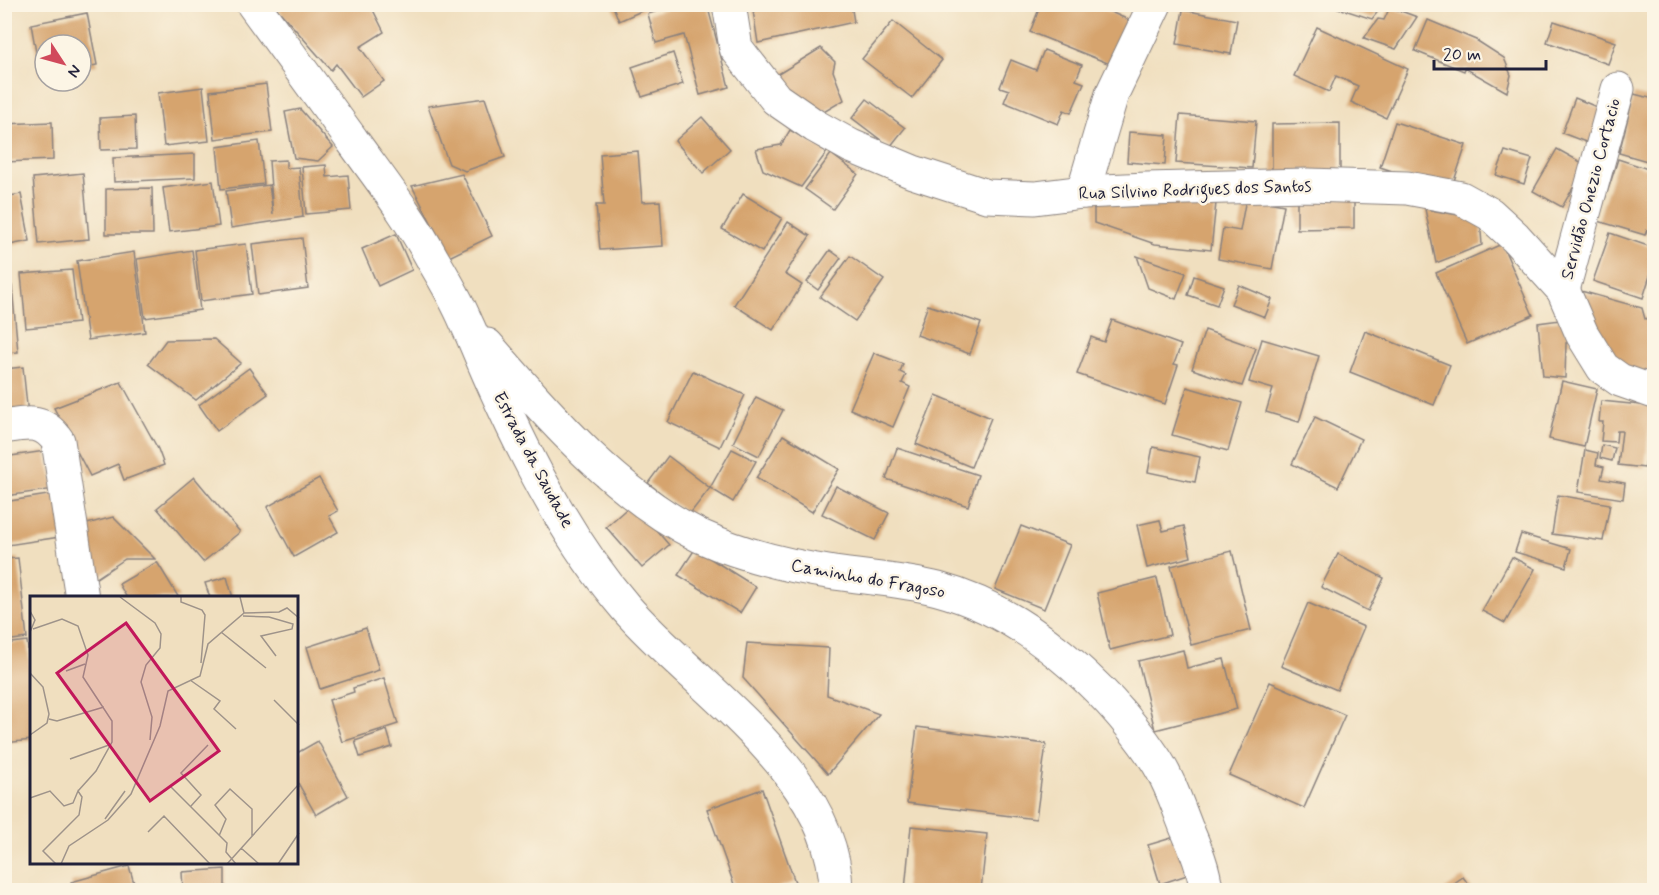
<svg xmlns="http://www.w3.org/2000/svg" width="1659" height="895" font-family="Mynerve,sans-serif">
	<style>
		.building { fill: #d6a46e }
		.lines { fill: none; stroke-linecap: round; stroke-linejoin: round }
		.minor-casing { stroke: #89807d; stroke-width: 35 }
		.minor { stroke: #fff; stroke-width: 33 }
		.labels { text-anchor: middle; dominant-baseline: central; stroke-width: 5; stroke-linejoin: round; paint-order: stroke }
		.street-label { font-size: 18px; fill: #22223b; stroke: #fcf5e5 }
		.inset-road { fill: none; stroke: #9e938a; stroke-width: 1.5 }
		.view { fill: #c2185b; fill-opacity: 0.15; stroke: #c2185b; stroke-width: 3 }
		.inset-edge { fill: none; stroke: #22223b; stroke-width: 3 }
	</style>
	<rect width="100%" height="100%" fill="#fcf5e5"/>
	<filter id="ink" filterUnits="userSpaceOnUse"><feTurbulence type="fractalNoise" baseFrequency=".0167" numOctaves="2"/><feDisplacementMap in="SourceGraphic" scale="12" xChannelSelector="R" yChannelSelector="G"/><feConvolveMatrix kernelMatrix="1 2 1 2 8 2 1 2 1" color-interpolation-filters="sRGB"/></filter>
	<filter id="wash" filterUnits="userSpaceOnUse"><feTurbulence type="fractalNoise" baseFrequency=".008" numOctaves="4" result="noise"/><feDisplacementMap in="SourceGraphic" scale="24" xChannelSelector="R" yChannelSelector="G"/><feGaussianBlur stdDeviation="1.35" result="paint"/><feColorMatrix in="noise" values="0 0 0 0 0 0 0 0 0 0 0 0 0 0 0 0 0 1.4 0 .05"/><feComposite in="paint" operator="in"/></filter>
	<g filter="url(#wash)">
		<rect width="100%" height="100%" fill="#f0dfbf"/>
		<g id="blocks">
			<g class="building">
				<polygon points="273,4 370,4 384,32 360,47 384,81 361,97 336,64 331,70"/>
				<polygon points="612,4 657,4 619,21"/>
				<polygon points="681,4 707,4 729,87 700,95 684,35 656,43 648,14"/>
				<polygon points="752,4 851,4 854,22 758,43"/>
				<polygon points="917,4 946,4 944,12"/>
				<polygon points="1041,4 1092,4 1129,20 1110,64 1030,32"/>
				<polygon points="1326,4 1384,4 1372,19"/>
				<polygon points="1390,7 1417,17 1396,49 1364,38 1378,19 1384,20"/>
				<polygon points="1183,10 1237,20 1231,54 1177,44"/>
				<polygon points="87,13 97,65 81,68 81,45 45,45 45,74 40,75 31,24"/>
				<polygon points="1428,20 1476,40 1504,58 1511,75 1507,92 1465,68 1464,71 1415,51"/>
				<polygon points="893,21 942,60 912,98 862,59"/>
				<polygon points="1554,21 1616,42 1608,64 1547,42"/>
				<polygon points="1317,27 1408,69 1386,118 1351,102 1358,86 1336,76 1329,92 1294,76"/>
				<polygon points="821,48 835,62 833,71 844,100 812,119 775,76"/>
				<polygon points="1044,50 1082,65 1076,80 1084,83 1071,113 1064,110 1058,124 1004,102 1009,90 1000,87 1011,60 1036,70"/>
				<polygon points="673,53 683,84 642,97 632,67"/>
				<polygon points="266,84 272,132 215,139 210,91"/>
				<polygon points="203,87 209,141 164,146 158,93"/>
				<polygon points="1634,94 1654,99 1654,163 1619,153"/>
				<polygon points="485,98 505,157 465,171 449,164 428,106"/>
				<polygon points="1575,98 1604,110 1591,144 1562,133"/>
				<polygon points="867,99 905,128 890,147 852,118"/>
				<polygon points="300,109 333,147 318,161 294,158 285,112"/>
				<polygon points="1180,115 1256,121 1252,168 1176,163"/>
				<polygon points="135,116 136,149 101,150 100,118"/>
				<polygon points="702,117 730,149 703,173 675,141"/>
				<polygon points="52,122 53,160 4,162 4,124"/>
				<polygon points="1395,122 1466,145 1451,190 1380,167"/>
				<polygon points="1340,123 1340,173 1272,174 1272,124"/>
				<polygon points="790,130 827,152 801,187 763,170 756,149 781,145"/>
				<polygon points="1129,132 1167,135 1165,165 1127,162"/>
				<polygon points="259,141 264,184 221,189 217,147"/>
				<polygon points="1557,149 1586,165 1562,207 1533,191"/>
				<polygon points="638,151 642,202 660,201 663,246 600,250 596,205 604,205 600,154"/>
				<polygon points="1505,151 1532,159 1524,184 1496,175"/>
				<polygon points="195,154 195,178 114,182 113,158"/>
				<polygon points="831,154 858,174 833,209 805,189"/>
				<polygon points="1618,159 1654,171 1654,232 1647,230 1645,235 1598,221"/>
				<polygon points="286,160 286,168 299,167 303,217 231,228 226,191 269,185 273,215 269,161"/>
				<polygon points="326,165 327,177 348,175 351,210 306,214 302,167"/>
				<polygon points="83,173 89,239 39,244 33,178"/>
				<polygon points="462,174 492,236 449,257 412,186"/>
				<polygon points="213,181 219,226 169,232 163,188"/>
				<polygon points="152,188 153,234 106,234 106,189"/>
				<polygon points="21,194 30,241 4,246 4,197"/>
				<polygon points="743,194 782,218 762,252 722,229"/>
				<polygon points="1094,196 1216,203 1211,250 1155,244 1094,223"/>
				<polygon points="1246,198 1284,205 1272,269 1218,259 1223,228 1240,231"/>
				<polygon points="1297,198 1354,198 1354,228 1297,229"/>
				<polygon points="1425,209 1480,219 1482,245 1436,263"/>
				<polygon points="788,222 810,236 785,274 802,285 773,330 734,305"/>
				<polygon points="1610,233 1654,248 1654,263 1643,298 1593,281"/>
				<polygon points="396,234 412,270 378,286 362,249"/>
				<polygon points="302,238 308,288 258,295 252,244"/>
				<polygon points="246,244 252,294 201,301 195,250"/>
				<polygon points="1502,244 1533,315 1467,344 1436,273"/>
				<polygon points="192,250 200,310 145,318 137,259"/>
				<polygon points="830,250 841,258 818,290 807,282"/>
				<polygon points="134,252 145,332 88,340 77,261"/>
				<polygon points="850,256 884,280 855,321 820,297"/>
				<polygon points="1137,256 1186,273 1176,299 1148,288"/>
				<polygon points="72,270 78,323 26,328 21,274"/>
				<polygon points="1194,276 1224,286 1217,305 1188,295"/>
				<polygon points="1239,285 1272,299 1265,317 1231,304"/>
				<polygon points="12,286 18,352 4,353 4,287"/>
				<polygon points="1581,291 1642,308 1645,319 1654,318 1654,379 1622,373 1595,327"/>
				<polygon points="928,305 981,323 970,354 917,335"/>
				<polygon points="1112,320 1181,345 1174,364 1178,365 1165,404 1077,374 1091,337 1104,342"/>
				<polygon points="1560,320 1573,342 1566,343 1565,378 1543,376 1538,323"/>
				<polygon points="1205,330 1256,348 1242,386 1192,369"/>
				<polygon points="1365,331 1450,365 1434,405 1350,372"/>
				<polygon points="214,339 241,363 196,400 148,364 166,340"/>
				<polygon points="1262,339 1319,356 1299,422 1266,412 1273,389 1249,382"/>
				<polygon points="874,353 903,364 900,372 906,375 902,383 910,387 893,427 850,409"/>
				<polygon points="23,367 28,415 4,417 4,369"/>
				<polygon points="249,368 268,394 217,431 199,405"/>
				<polygon points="693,371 745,395 720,447 668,422"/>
				<polygon points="1562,381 1597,389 1584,447 1549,439"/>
				<polygon points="121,382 158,449 164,465 124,480 118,464 90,476 54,408"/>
				<polygon points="1187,387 1242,403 1228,451 1172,435"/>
				<polygon points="936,395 991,418 971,467 916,444"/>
				<polygon points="756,397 783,410 759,456 733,443"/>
				<polygon points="1601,401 1651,406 1645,468 1618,465 1622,431 1617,431 1616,442 1601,441 1603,422 1599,422"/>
				<polygon points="1315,417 1361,439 1338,487 1292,464"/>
				<polygon points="783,435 839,469 812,512 756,478"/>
				<polygon points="1602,445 1615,448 1612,461 1600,458"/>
				<polygon points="1153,447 1200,457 1195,482 1148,472"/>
				<polygon points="897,448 978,475 968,506 886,479"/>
				<polygon points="732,449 756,461 733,502 710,488"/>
				<polygon points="1585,450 1598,453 1596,465 1604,467 1601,479 1625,483 1623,499 1578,492"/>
				<polygon points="45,451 55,489 6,496 4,457"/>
				<polygon points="668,456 710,488 689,515 648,483"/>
				<polygon points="194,477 240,532 203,562 157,508"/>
				<polygon points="319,478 338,511 329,516 338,532 294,557 267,507"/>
				<polygon points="836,486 889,513 875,540 822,514"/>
				<polygon points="60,493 66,536 8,545 4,520 4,502"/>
				<polygon points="1558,495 1610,504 1603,541 1552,534"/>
				<polygon points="633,503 669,545 642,568 606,527"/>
				<polygon points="113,517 155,559 125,559 89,583 83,525"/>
				<polygon points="1160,520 1163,531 1184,526 1191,557 1147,568 1137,525"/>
				<polygon points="1021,526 1070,545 1044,609 995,589"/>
				<polygon points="1521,534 1571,549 1566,567 1515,552"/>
				<polygon points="695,549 756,587 740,613 678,575"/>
				<polygon points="1232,551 1251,630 1191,645 1171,566"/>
				<polygon points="1338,554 1384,578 1368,611 1321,587"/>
				<polygon points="1512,557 1535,569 1505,623 1482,611"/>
				<polygon points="18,558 27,638 5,641 5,559"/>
				<polygon points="157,562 179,598 127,598 119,584"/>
				<polygon points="227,577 233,598 210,598 205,583"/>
				<polygon points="1157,578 1170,635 1110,650 1097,593"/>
				<polygon points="1308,603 1364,627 1337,690 1281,666"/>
				<polygon points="366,628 379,670 320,689 307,647"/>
				<polygon points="27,641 32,682 32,740 4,743 4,644"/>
				<polygon points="747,643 829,648 827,695 879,714 828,774 743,678"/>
				<polygon points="1183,650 1187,668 1224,659 1237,709 1155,730 1138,661"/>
				<polygon points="384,678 398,724 342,742 329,700 354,692 353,688"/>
				<polygon points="1270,682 1345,715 1304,808 1229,775"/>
				<polygon points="917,727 1046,744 1036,819 907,803"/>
				<polygon points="387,730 392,747 360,757 355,741"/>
				<polygon points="318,741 348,796 316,815 297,781 297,753"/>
				<polygon points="762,789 795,882 772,890 736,890 707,809"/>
				<polygon points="911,826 987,834 981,890 905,890"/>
				<polygon points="1175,837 1187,875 1160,884 1148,845"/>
				<polygon points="129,866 136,890 73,890 71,882"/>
				<polygon points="225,869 225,890 183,890 182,872"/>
				<polygon points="1463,877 1473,890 1444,890"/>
			</g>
		</g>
	</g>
	<g filter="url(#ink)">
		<use href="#blocks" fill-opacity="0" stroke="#89807d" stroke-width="1.5"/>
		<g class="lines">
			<g class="minor-casing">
				<g id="minor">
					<path d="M253 4C286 50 319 95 352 140 380 179 410 217 433 260 445 280 457 301 466 322 476 343 484 365 494 386 529 464 570 543 626 608 696 688 835 774 836 890"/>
					<polyline points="729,4 736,48 776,99 815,126 851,146 913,172 987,196 1035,198 1083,192 1147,189 1308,185 1407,188 1461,198 1490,214 1515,237 1563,290 1582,334 1603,368 1620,380 1654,392"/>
					<polyline points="1083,192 1112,94 1155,4"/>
					<polyline points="1563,290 1618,89"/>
					<path d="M487 345C547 414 616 495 700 536 742 555 788 566 834 573 868 578 904 580 938 589 1025 612 1105 685 1154 757 1168 777 1177 804 1186 827 1195 848 1204 868 1206 890"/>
					<path d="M4 427C28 423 43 419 58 441L82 598"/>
				</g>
			</g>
			<use href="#minor" class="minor"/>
		</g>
	</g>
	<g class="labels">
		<g class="street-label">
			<text transform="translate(1591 189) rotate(-75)">Servidão Onezio Cortacio</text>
			<text transform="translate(1195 190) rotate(-2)">Rua Silvino Rodrigues dos Santos</text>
			<text transform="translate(533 460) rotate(62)">Estrada da Saudade</text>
			<text transform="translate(868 579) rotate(10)">Caminho do Fragoso</text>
		</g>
	</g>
	<g transform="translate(30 596)">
		<rect width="268" height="268" fill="#f0dfbf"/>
		<path class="inset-road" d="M90 1 125 27 131 38 130 52 116 69 111 86 122 121 120 144M151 1V6L172 14 175 19 171 67M0 15 5 24 0 36M214 17 249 16 257 12 269 22M213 20 239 21 263 28 262 33 231 40 246 60M3 33 32 23 48 30 58 59 53 81 82 125V146L66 175 48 195M191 36 236 72M36 75 55 68M0 77 13 91 19 118 17 127 0 139M160 84 190 105 184 113 206 133M244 104 269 129M19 123 27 125 74 111M40 163 79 149M141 191 197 247 196 256 206 268M0 202 20 195 34 210 43 207 48 195 52 201 49 219 13 255 26 268M161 210 171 199 151 177 178 149M75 223 95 195M118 236 134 220 180 268M189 240 196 223 185 209 200 193 222 213V240M211 252 229 268M31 268 39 250 78 224 101 198 130 130 138 95 170 80 178 48 214 17 210 1M197 268 269 188M248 268 269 237"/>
		<path class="view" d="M96 27 189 155 120 205 27 77Z"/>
		<rect width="268" height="268" class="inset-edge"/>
	</g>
	<rect width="1659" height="895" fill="none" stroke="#fcf5e5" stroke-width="24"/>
	<g transform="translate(63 63) rotate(126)"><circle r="28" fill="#fcf5e5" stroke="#a5a1a1" stroke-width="1.5"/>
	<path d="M0-4.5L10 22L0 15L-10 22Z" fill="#d1495b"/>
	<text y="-9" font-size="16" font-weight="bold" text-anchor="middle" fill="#22223b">N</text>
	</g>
	<path d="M1434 60v9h112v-9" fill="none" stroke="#22223b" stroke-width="3"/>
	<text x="1443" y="60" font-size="18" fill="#22223b" stroke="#fcf5e5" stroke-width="4.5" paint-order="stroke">20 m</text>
</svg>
